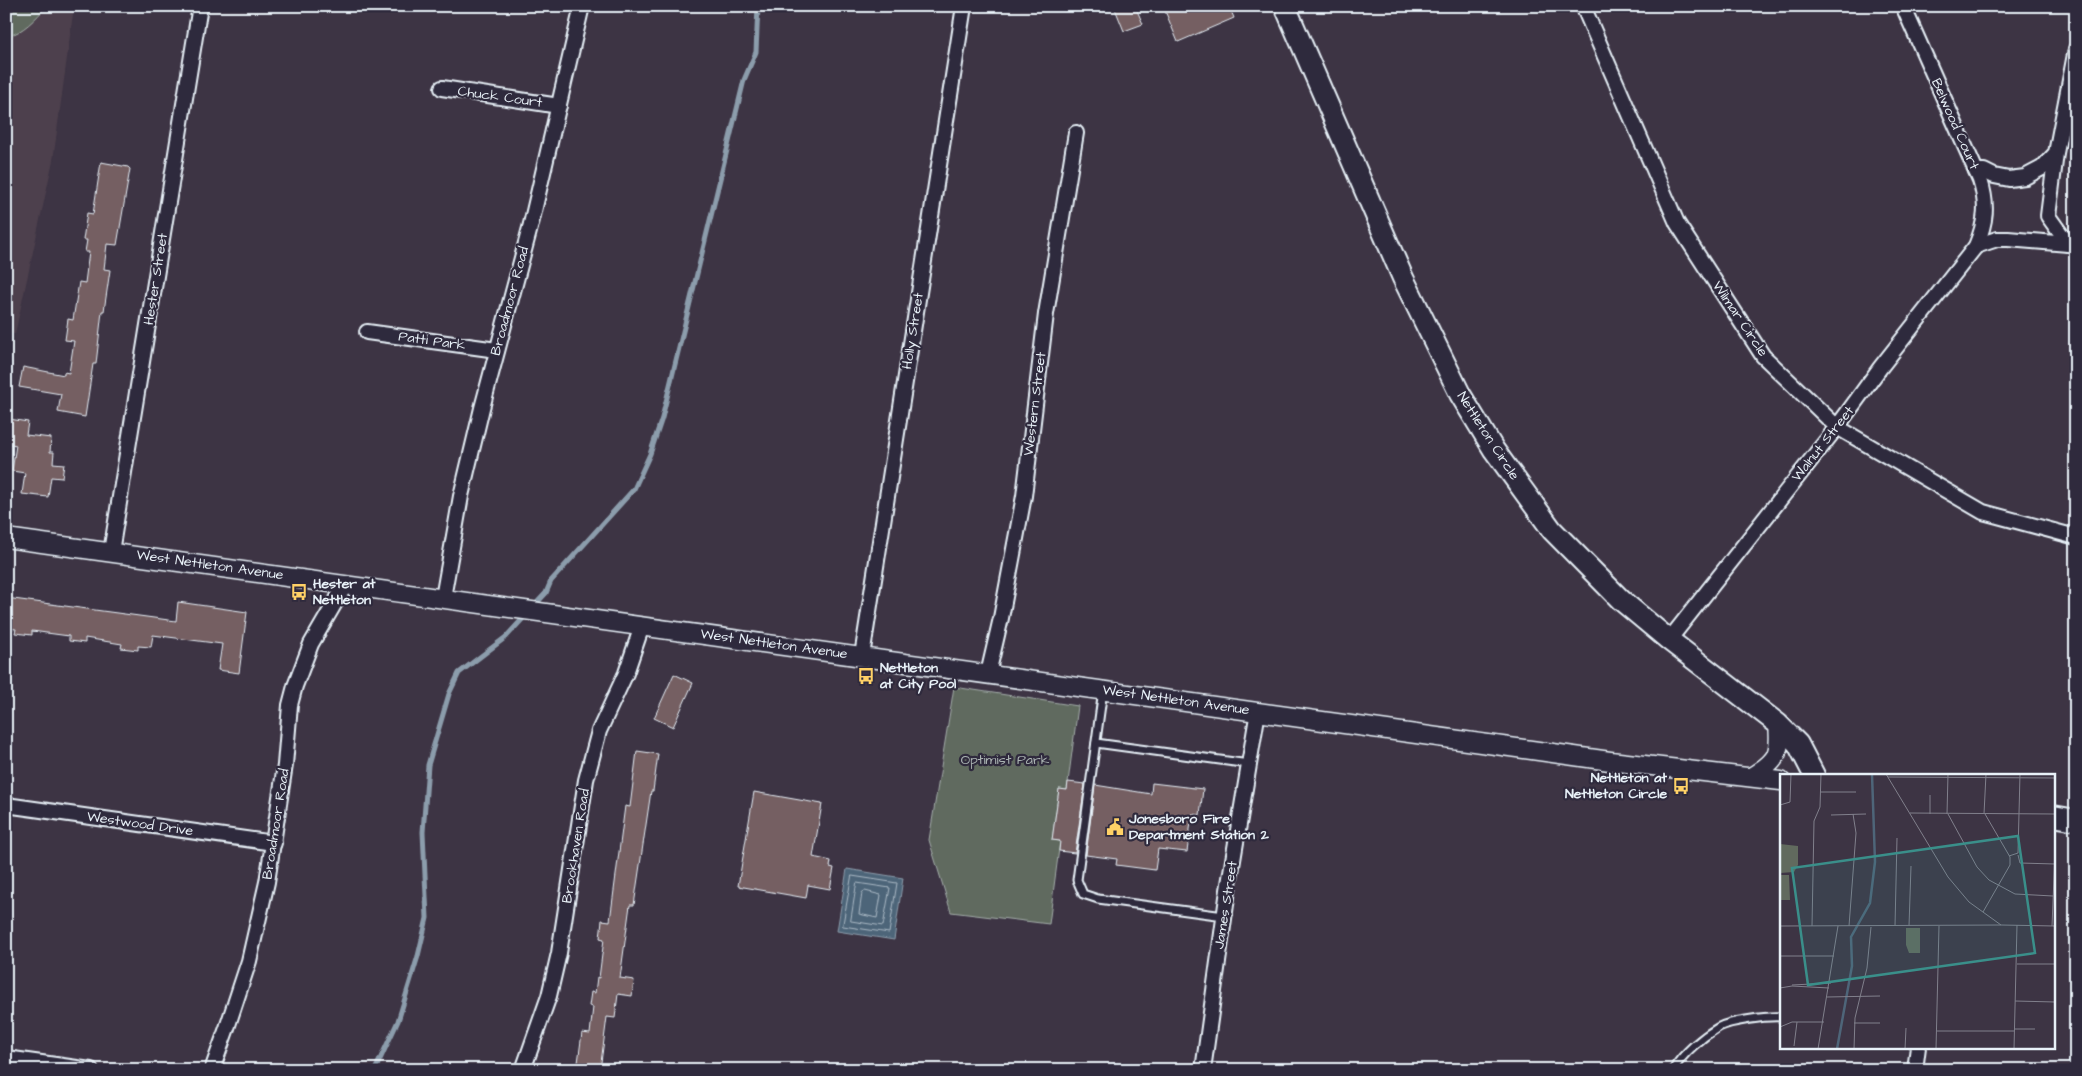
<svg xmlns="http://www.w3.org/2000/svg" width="2082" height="1076" font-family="'Architects Daughter',sans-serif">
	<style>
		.built { fill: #4e414d }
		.green { fill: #616a5e; stroke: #a4aeab }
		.water { fill: #4e6579; stroke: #8c9dac }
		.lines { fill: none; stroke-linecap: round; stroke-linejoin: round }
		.shore { stroke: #aab9c5; stroke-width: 1 }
		.stream { stroke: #8c9dac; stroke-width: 5 }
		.building { fill: #745e62; stroke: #e8f1f8 }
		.service-casing { stroke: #e8f1f8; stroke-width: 11 }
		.minor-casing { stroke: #e8f1f8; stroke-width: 18 }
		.tertiary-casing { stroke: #e8f1f8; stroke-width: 21 }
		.secondary-casing { stroke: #e8f1f8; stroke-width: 24 }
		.service { stroke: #2f2a3d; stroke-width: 7 }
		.minor { stroke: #2f2a3d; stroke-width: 14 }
		.tertiary { stroke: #2f2a3d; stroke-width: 18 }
		.secondary { stroke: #2f2a3d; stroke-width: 20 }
		.labels { text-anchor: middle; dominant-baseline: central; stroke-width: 4.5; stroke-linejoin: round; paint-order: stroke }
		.street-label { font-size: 14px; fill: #e8f1f8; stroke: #2f2a3d }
		.poi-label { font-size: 14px; font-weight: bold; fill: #e8f1f8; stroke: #2f2a3d; text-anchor: start }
		.park-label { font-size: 14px; fill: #abb4b3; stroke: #2f2a3d }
		.inset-river { fill: none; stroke: #4e6579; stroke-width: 2.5 }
		.inset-road { fill: none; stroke: #81808c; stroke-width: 1 }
		.view { fill: #3a8f8a; fill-opacity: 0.15; stroke: #3a8f8a; stroke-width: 2.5 }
		.inset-edge { fill: none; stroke: #e8f1f8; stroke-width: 2.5 }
	</style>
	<rect width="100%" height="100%" fill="#3d3444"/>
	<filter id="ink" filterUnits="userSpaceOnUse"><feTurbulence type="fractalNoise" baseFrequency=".02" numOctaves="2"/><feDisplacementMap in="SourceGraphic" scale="10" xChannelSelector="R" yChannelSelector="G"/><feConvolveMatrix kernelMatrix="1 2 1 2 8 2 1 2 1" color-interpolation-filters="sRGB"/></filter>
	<g filter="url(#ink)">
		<polygon class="built" points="6,6 74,6 53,160 15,334 6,333"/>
		<g class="green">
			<path d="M6 6H47C35 19 24 32 6 37Z"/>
			<polygon points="954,687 1078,706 1067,790 1059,789 1052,840 1060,841 1049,924 951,912 929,840"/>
		</g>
		<polygon class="water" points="847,869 903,878 894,940 837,931"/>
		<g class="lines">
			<g class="shore">
				<polygon points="852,876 897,883 889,933 843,926"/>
				<polygon points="857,883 890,888 883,926 851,921"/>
				<polygon points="865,891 881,895 877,918 859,914 862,893"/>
			</g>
			<g class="stream">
				<polyline points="533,607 546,593 551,581 634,489 650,454 662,418 744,80 756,52 758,6"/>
				<polyline points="375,1070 398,1021 418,956 427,918 423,832 428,765 449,694 459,673 506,637 527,614"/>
			</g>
		</g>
		<g class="building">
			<polygon points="1114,6 1135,6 1143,24 1124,31"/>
			<polygon points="1163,6 1229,6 1234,18 1178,42"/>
			<polygon points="101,162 128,167 130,169 117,245 107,244 104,269 110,270 104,311 102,311 96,364 93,364 85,417 58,412 61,394 19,387 23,367 64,375 64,372 69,373 74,341 65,340 68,319 73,320 79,282 85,283 89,252 85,252 87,240 83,240 87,213 93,214"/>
			<polygon points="9,419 28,422 26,435 51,438 50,452 54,452 53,463 64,464 62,478 51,477 48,497 22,494 25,473 12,471 16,445 6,443"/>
			<polygon points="6,598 176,621 178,602 247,612 239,673 218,670 222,644 153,635 151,647 138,646 138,650 121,648 122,644 85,638 85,643 69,641 69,636 32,631 32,635 15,633 16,629 6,628"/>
			<polygon points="674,674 693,683 673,727 654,718"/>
			<polygon points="637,751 658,754 653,791 651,791 634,905 630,905 620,978 634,980 632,996 618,994 615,1018 607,1017 600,1070 577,1070 582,1033 590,1034 593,1007 589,1006 591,992 595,993 597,977 599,978 604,939 600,938 602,920 610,921 625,806 630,807"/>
			<polygon points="1068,782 1085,784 1075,853 1059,851 1060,841 1052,840 1059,789 1067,790"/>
			<polygon points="1152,783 1203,789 1200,815 1192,814 1187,852 1158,849 1155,870 1116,865 1117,859 1086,855 1095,785 1151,794"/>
			<polygon points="754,792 822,804 813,857 831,861 830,867 834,868 830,889 808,885 806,898 738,886"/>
		</g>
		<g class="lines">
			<g class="service-casing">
				<g id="service">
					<polyline points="1103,690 1077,880 1083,894 1098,899 1224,916"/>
					<polyline points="1096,743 1249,764"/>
					<path d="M1673 1070C1683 1053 1702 1037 1719 1027 1730 1021 1767 1016 1781 1017"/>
				</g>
			</g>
			<g class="minor-casing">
				<g id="minor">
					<polyline points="1583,6 1677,223 1763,356 1837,427 1983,512 2076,537"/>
					<polyline points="442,88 559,106"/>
					<polyline points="2056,153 2048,216 2068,244 2076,245"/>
					<polyline points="1976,171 1984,171 1994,176 2009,179 2025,177 2042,168 2056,153 2076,49"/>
					<polyline points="1976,246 1997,239 2008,239 2068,244"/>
					<polyline points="367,332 497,350"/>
					<polyline points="111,552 200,6"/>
					<polyline points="443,598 461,496 482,408 531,224 582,6"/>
					<path d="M1669 640 1837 427 1880 368 1976 246C1986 222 1988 205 1980 180L1903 6"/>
					<polyline points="862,656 964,6"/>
					<polyline points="988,674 1001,618 1024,496 1046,314 1076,133"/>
					<polyline points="6,805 274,843"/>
					<polyline points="6,1058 91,1070"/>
					<polyline points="212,1070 227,1028 249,961 267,882 285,765 290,705 295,686 311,644 346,584"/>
					<polyline points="523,1070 549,996 559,953 586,780 599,731 626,673 642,626"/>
					<polyline points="1203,1070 1228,890 1258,711"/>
					<polyline points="1915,1070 1918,1047"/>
				</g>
			</g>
			<g class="tertiary-casing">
				<g id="tertiary">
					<polyline points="6,538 1610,761 1781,781"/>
					<path d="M1751 777C1777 761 1781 755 1778 724"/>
				</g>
			</g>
			<g class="secondary-casing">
				<g id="secondary">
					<polyline points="1285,6 1403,278 1460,394 1494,450 1552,530 1621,600 1669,640 1778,724 1798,744 1814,775"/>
					<polyline points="2053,816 2076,820"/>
				</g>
			</g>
			<use href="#service" class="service"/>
			<use href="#minor" class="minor"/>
			<use href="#tertiary" class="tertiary"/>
			<use href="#secondary" class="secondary"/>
		</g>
	</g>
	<defs>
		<g id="bus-bare" transform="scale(1.35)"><path d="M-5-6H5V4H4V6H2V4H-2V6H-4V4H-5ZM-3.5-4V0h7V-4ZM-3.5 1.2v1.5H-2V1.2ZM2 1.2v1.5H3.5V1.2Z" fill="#ffd166" stroke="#2f2a3d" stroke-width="2.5" paint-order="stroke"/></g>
		<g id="civic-bare" transform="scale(1.35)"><path d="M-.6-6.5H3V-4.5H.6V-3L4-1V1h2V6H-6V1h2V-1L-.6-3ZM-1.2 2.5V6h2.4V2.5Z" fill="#ffd166" stroke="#2f2a3d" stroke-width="2.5" paint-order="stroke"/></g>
	</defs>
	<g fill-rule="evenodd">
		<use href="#bus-bare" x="299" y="592"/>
		<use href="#bus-bare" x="866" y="676"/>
		<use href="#bus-bare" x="1681" y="786"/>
		<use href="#civic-bare" x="1115" y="827"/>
	</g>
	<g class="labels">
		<g class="street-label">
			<text transform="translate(500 97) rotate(8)">Chuck Court</text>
			<text transform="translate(1955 124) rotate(66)">Belwood Court</text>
			<text transform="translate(156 279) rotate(-81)">Hester Street</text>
			<text transform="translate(510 301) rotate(-75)">Broadmoor Road</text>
			<text transform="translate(1740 319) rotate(56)">Wilmar Circle</text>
			<text transform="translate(913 331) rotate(-81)">Holly Street</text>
			<text transform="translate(432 341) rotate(8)">Patti Park</text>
			<text transform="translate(1035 404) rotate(-83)">Western Street</text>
			<text transform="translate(1488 436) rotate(57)">Nettleton Circle</text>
			<text transform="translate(1823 444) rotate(-52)">Walnut Street</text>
			<text transform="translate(210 565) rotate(8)">West Nettleton Avenue</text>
			<text transform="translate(774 644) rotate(8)">West Nettleton Avenue</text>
			<text transform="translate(1176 700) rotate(8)">West Nettleton Avenue</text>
			<text transform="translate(140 824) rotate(8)">Westwood Drive</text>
			<text transform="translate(276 824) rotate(-81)">Broadmoor Road</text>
			<text transform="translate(576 846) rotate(-81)">Brookhaven Road</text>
			<text transform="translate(1226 905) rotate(-81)">James Street</text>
		</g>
		<g class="poi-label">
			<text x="313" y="584">Hester at<tspan x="313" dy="16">Nettleton</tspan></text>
			<text x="880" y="668">Nettleton<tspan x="880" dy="16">at City Pool</tspan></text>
			<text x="1667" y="778" text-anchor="end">Nettleton at<tspan x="1667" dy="16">Nettleton Circle</tspan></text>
			<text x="1129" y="819">Jonesboro Fire<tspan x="1129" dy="16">Department Station 2</tspan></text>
		</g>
		<g class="park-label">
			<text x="1005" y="760">Optimist Park</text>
		</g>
	</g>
	<g transform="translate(1780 774)">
		<rect width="275" height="275" fill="#3d3444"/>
		<path d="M0 70 18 72V91L14 98 0 99ZM0 101H9L10 126H0ZM126 154H140V179H129L126 171Z" fill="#616a5e"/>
		<path class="inset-river" d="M57 275 72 192 71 163 90 129 95 88 92 0"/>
		<path class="inset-road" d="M106 0 168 103 189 128 221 151 275 152M108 3 275 4M40 18H76M0 31 10 28 11 0M130 39 275 40M150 40V21M167 40 168 0M168 40 197 93 209 106 235 120 273 122M204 40 206 0M205 40 230 83V91M51 41 86 40M238 81 240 89 275 90M229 82 238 79 240 0M203 138 230 91M0 152 221 151M32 152 34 47 40 33 41 0M69 152 76 59 73 40M115 152 117 64M129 152 131 92M272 152 275 78M0 182H54M237 190H275M12 211 51 209M0 214 12 212 49 214M47 223 100 222M235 227 275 228M74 249H100M0 253 12 248H44M235 255H255M157 257H234M14 272 17 248M38 275 58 152M74 275 75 244 87 194 91 153M125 275 126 254M156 275 159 152M234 275 237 151"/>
		<path class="view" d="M238 62 255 179 28 211 12 94Z"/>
		<rect width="275" height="275" class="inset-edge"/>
	</g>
	<rect width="2082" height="1076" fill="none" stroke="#2f2a3d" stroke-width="25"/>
	<rect x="12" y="12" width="2057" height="1051" fill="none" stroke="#e8f1f8" stroke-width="2" filter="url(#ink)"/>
</svg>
